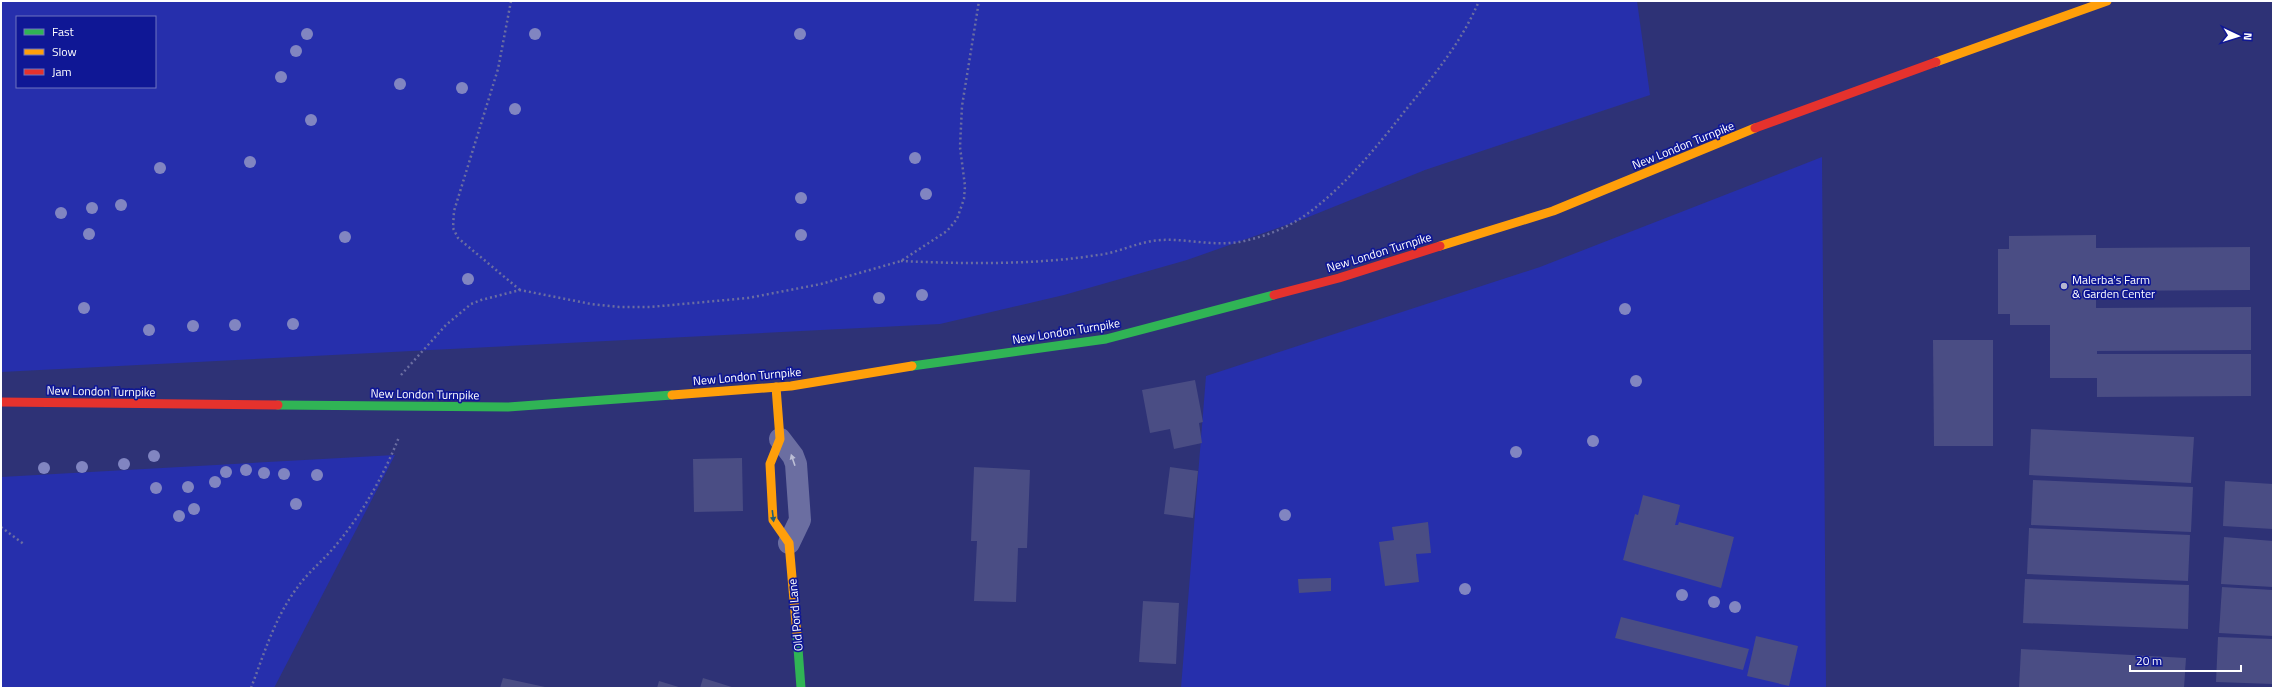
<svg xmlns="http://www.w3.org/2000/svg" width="2274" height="689" font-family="'Titillium Web',sans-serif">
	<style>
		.green { fill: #262fac; fill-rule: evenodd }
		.building { fill: #4a4d84 }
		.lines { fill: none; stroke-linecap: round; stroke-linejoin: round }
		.path { stroke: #6b6ea1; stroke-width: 2.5; stroke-dasharray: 2 3; stroke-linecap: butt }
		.street { stroke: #6b6ea1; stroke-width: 22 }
		.fast { stroke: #30b455; stroke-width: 9 }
		.slow { stroke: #ff9f0a; stroke-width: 9 }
		.jam { stroke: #e5322d; stroke-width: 9 }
		.tree { fill: #8185c1 }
		.oneway { fill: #bcbed5 }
		.oneway2 { fill: #1e5e78 }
		.poi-dot { fill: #b6b7cf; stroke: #0f1795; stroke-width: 1.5 }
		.labels { text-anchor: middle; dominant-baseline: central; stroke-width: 3.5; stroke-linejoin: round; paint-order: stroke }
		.street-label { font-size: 12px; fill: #fff; stroke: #0f1795 }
		.poi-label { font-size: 12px; fill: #fff; stroke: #0f1795; text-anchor: start }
	</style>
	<rect width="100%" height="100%" fill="#2e3276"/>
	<g class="green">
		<path d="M1 1H1637L1650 95 1425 170 1306 218 1187 260 1064 295 940 324 1 372ZM17 17H155V87H17Z"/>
		<polygon points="1822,157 1826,688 1181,688 1206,376 1540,267"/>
		<polygon points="395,455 274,688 1,688 1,477"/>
	</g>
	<g class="building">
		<polygon points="2096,235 2096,248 2250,247 2250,290 2096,291 2096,308 2251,307 2251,350 2097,351 2097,354 2251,354 2251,396 2097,397 2097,378 2050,378 2050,325 2010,325 2010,314 1998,314 1998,249 2009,249 2009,236"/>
		<polygon points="1933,340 1993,340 1993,446 1934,446"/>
		<polygon points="1195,380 1203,422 1199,423 1202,443 1174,449 1170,429 1150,433 1142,390"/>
		<polygon points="2031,429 2194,437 2191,483 2029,475"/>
		<polygon points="742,458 743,511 694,512 693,459"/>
		<polygon points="974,467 1030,470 1027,548 1018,548 1016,602 974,601 977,541 971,541"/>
		<polygon points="1170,467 1198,471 1193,518 1164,514"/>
		<polygon points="2033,480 2193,487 2191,532 2031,525"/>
		<polygon points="2225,481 2273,484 2273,529 2223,526"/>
		<polygon points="1643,495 1680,505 1675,525 1678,525 1679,522 1734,537 1721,588 1623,560 1635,514 1638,515"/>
		<polygon points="1428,522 1431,553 1416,554 1419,582 1385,586 1379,542 1394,540 1392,527"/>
		<polygon points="2029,528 2190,535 2188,581 2027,574"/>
		<polygon points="2224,537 2273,541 2273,587 2221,584"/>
		<polygon points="1331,578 1331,591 1299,593 1298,579"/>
		<polygon points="2025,579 2189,585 2188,629 2023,623"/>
		<polygon points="2222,587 2273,590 2273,636 2219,633"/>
		<polygon points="1143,601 1179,603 1176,664 1139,662"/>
		<polygon points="1621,617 1749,649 1743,670 1615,638"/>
		<polygon points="1756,636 1798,646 1789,686 1747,676"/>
		<polygon points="2218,637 2273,639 2273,684 2216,682"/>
		<polygon points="2021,649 2186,658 2184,688 2019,688"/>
		<polygon points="503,678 545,687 544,688 500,688"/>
		<polygon points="703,678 735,688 700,688"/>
		<polygon points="659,681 682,688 657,688"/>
	</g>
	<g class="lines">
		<g class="path">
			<polyline points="511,1 498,69 454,211 453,228 458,238 520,290"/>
			<path d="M901 261C965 264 1035 265 1098 255 1116 253 1134 244 1152 241 1184 236 1214 249 1248 240 1270 235 1293 225 1311 211 1348 183 1379 144 1408 107 1436 73 1462 41 1479 1"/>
			<polyline points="401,375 446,325 471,304 481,300 520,290 591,304 619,307 650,307 748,298 821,284 901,261 947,231 957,219 964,199 965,186 960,147 962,106 979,1"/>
			<polyline points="1,527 25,545"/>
			<path d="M251 688C264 654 275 617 297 588 308 572 324 560 336 545 362 514 384 475 399 437"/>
		</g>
		<polyline class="street" points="780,439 793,456 796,464 800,520 789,543"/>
		<g class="fast">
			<polyline points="912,366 1106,339 1274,295"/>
			<polyline points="278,405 508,407 672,395"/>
			<polyline points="797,635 801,688"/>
		</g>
		<g class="slow">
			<polyline points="1936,62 2107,1"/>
			<polyline points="1440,246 1553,211 1755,128"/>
			<polyline points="776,387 780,439 770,464 773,520 789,543 797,635"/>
			<polyline points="672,395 791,386 912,366"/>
		</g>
		<g class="jam">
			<polyline points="1755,128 1936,62"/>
			<polyline points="1274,295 1339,278 1440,246"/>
			<polyline points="1,402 278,405"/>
		</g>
	</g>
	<g class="tree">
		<circle cx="307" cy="34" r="6"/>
		<circle cx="535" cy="34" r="6"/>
		<circle cx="800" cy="34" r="6"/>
		<circle cx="296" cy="51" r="6"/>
		<circle cx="281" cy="77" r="6"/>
		<circle cx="400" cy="84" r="6"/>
		<circle cx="462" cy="88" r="6"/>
		<circle cx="515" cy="109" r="6"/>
		<circle cx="311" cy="120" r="6"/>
		<circle cx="915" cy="158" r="6"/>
		<circle cx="250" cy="162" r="6"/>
		<circle cx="160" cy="168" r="6"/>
		<circle cx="926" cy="194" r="6"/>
		<circle cx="801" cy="198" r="6"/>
		<circle cx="121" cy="205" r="6"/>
		<circle cx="92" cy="208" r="6"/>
		<circle cx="61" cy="213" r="6"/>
		<circle cx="89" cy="234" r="6"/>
		<circle cx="801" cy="235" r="6"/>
		<circle cx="345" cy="237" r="6"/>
		<circle cx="468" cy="279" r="6"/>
		<circle cx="922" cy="295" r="6"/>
		<circle cx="879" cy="298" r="6"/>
		<circle cx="84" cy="308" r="6"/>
		<circle cx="1625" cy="309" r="6"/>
		<circle cx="293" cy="324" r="6"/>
		<circle cx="235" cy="325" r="6"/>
		<circle cx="193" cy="326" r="6"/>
		<circle cx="149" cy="330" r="6"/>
		<circle cx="1636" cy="381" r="6"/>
		<circle cx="1593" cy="441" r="6"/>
		<circle cx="1516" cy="452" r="6"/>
		<circle cx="154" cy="456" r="6"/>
		<circle cx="124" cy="464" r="6"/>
		<circle cx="82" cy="467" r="6"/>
		<circle cx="44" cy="468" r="6"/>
		<circle cx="246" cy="470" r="6"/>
		<circle cx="226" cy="472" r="6"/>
		<circle cx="264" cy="473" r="6"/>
		<circle cx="284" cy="474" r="6"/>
		<circle cx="317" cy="475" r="6"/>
		<circle cx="215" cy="482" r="6"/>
		<circle cx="188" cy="487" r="6"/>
		<circle cx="156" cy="488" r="6"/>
		<circle cx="296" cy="504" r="6"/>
		<circle cx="194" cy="509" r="6"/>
		<circle cx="1285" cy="515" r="6"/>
		<circle cx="179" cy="516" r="6"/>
		<circle cx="1465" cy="589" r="6"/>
		<circle cx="1682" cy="595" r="6"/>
		<circle cx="1714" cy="602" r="6"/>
		<circle cx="1735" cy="607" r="6"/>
	</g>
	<defs><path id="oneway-solid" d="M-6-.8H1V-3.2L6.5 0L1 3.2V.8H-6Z"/></defs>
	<use class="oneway" href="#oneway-solid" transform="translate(793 460) rotate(-109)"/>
	<use class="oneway2" href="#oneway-solid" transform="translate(773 516) rotate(83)"/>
	<circle class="poi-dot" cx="2064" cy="286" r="4"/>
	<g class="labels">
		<g class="street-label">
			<text transform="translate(1683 145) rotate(-22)">New London Turnpike</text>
			<text transform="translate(1379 252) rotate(-17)">New London Turnpike</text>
			<text transform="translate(1066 331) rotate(-9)">New London Turnpike</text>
			<text transform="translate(747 376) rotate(-5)">New London Turnpike</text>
			<text transform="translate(101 391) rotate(1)">New London Turnpike</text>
			<text transform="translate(425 394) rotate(1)">New London Turnpike</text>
			<text transform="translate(795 615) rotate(-95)">Old Pond Lane</text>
		</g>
		<g class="poi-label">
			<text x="2072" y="279">Malerba's Farm<tspan x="2072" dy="14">&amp; Garden Center</tspan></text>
		</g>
	</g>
	<rect width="2274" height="689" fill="none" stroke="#ffffff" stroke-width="4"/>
	<rect x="16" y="16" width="140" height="72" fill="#0f1795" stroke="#6f74bf"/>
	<rect x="24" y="29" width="20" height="6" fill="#30b455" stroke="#6f74bf"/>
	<text x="52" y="36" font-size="12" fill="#ffffff">Fast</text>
	<rect x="24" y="49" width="20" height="6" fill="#ff9f0a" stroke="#6f74bf"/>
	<text x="52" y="56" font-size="12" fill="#ffffff">Slow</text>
	<rect x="24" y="69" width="20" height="6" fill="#e5322d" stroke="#6f74bf"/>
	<text x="52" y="76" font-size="12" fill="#ffffff">Jam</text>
	<g transform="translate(2238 36) rotate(94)" stroke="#0f1795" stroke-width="3" paint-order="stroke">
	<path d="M0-3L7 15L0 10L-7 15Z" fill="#ffffff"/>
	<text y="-6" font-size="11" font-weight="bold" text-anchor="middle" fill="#ffffff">N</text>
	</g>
	<path d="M2130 665v6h111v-6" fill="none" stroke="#ffffff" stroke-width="2"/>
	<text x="2136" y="665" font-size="12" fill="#ffffff" stroke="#0f1795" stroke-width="3" paint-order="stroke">20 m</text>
</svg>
